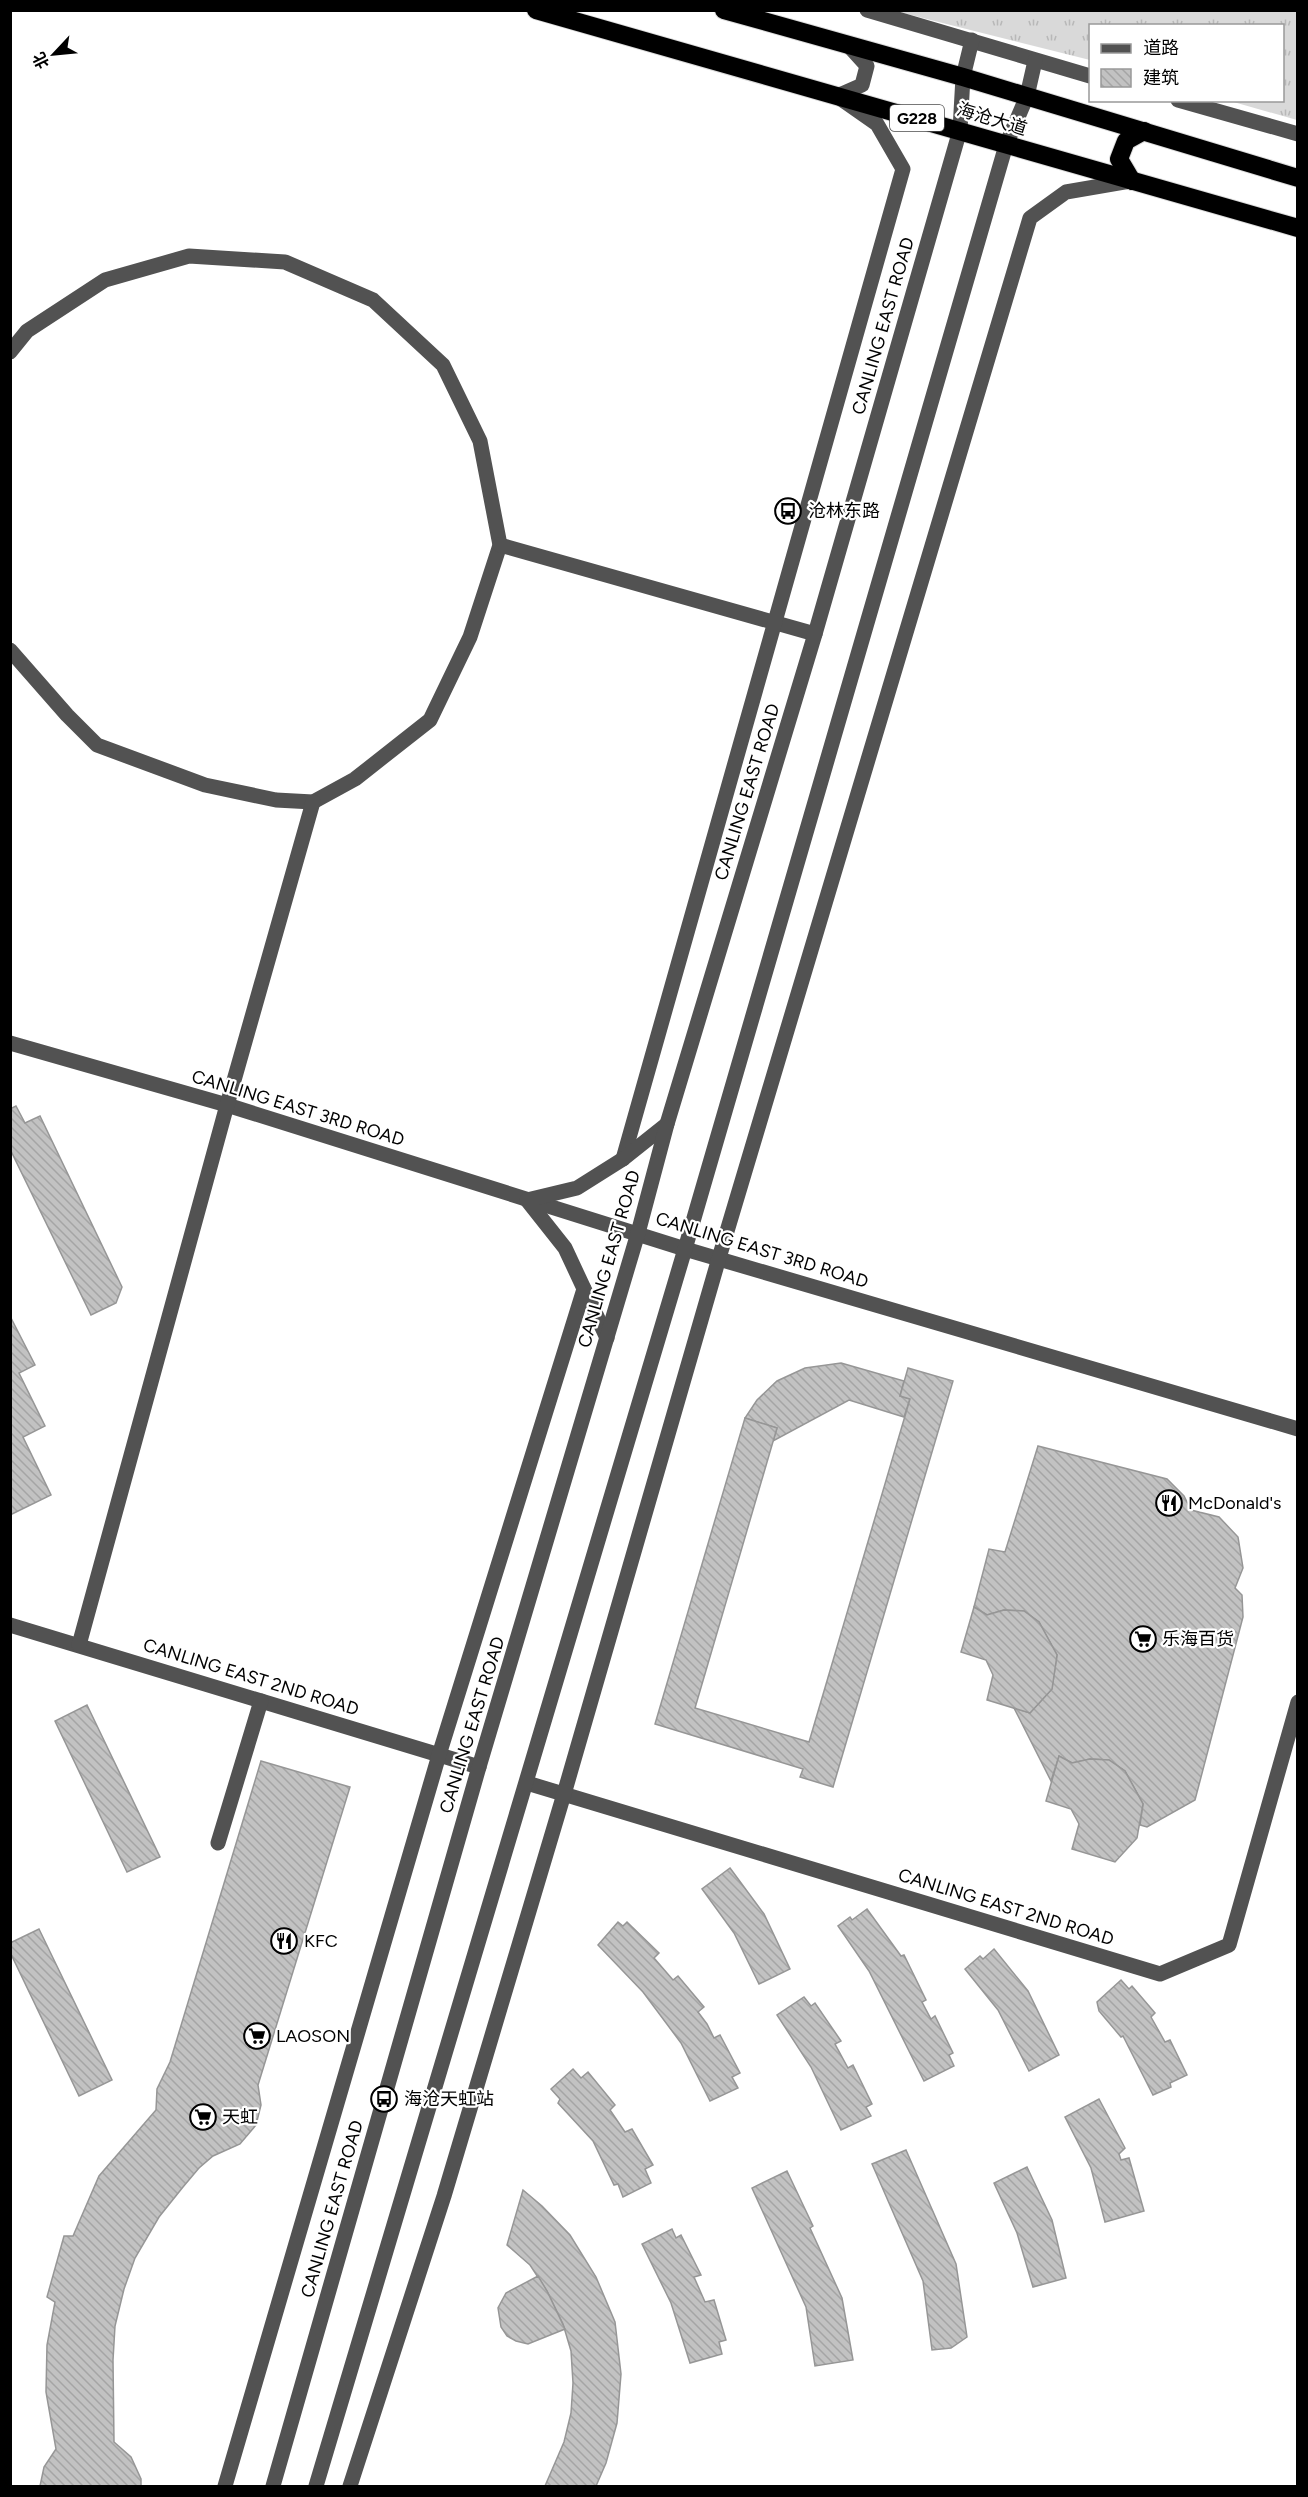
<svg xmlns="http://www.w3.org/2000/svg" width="1308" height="2497" font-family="Figtree,'Noto Sans SC',sans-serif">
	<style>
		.grass { fill: url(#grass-tufts) }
		.building { fill: url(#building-back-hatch); stroke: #969696; stroke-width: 1.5 }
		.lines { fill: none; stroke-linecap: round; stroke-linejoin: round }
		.highway-casing { stroke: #dbdbdb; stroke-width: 20 }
		.minor { stroke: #525252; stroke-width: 15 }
		.highway { stroke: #000; stroke-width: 18 }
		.labels { text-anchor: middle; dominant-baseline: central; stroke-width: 4.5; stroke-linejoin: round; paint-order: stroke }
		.shield { fill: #fff; stroke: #4c4c4c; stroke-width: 1.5 }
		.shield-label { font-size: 16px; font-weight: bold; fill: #000 }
		.street-label { font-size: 18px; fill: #000; stroke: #fff }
		.poi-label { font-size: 18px; fill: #000; stroke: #fff; text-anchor: start }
	</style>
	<defs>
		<pattern id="grass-tufts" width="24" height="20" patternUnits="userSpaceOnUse" patternTransform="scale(1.5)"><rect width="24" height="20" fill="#d9d9d9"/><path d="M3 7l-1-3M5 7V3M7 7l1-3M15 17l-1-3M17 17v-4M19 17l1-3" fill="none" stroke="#b8b8b8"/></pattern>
		<pattern id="building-back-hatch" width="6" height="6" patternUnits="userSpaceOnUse" patternTransform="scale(1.5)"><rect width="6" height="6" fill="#c2c2c2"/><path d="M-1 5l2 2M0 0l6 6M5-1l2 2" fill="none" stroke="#a5a5a5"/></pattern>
	</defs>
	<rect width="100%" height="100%" fill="#fff"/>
	<polygon class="grass" points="895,11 1297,11 1297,120 1230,101 1282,100 1282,26 1090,26 1090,60"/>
	<g class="building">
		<polygon points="16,1106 25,1123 40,1116 122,1287 116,1303 91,1315 10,1149 10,1109"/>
		<polygon points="10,1316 35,1365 19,1373 45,1426 23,1437 51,1495 10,1515"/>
		<polygon points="841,1363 904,1381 900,1396 910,1399 904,1417 849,1400 773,1441 777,1428 745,1418 757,1400 777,1381 805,1368"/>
		<polygon points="908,1368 953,1381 833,1787 800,1777 803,1769 655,1724 745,1418 777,1428 695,1708 809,1742 910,1399 900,1396"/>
		<polygon points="1038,1446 1167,1479 1184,1496 1191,1510 1219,1517 1238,1537 1243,1568 1235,1588 1242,1595 1243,1617 1195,1800 1147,1827 1140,1825 1143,1804 1125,1771 1109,1760 1090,1759 1072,1763 1059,1756 1051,1781 1014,1708 1030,1713 1052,1689 1057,1655 1039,1622 1024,1611 1004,1610 987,1615 974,1607 989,1549 1005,1552"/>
		<polygon points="974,1607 987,1615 1004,1610 1024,1611 1039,1622 1057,1655 1052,1689 1030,1713 987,1700 993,1675 986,1660 961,1652"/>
		<polygon points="87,1705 160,1857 127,1872 55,1721"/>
		<polygon points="1059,1756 1072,1763 1090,1759 1109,1760 1125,1771 1143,1804 1137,1838 1115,1862 1072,1849 1079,1824 1071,1809 1046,1801"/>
		<polygon points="261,1761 350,1787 258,2085 261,2105 256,2125 240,2144 213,2156 199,2168 183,2187 159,2217 135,2258 124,2289 115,2326 113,2360 114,2442 131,2457 141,2479 141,2486 40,2486 44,2467 56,2449 46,2392 47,2345 55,2302 47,2297 64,2236 73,2236 99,2176 156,2110 157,2089 170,2062"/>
		<polygon points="730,1868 764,1914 790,1969 759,1984 734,1933 702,1889"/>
		<polygon points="867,1909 901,1956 904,1955 926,2000 922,2002 931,2019 935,2016 953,2053 949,2055 954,2066 924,2081 869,1971 838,1926 850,1917 852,1920"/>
		<polygon points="618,1922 623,1926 627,1922 659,1953 654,1958 673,1980 678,1976 704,2007 698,2012 707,2024 714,2038 720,2035 740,2073 732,2077 738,2088 710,2101 681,2043 643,1992 598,1945"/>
		<polygon points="39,1929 112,2080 79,2096 10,1952 10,1943"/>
		<polygon points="994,1949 1028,1991 1059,2055 1029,2071 998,2010 965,1969 980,1956 983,1959"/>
		<polygon points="1121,1980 1129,1989 1132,1986 1155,2013 1151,2017 1165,2042 1170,2040 1187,2075 1170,2083 1171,2087 1153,2095 1123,2036 1121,2037 1099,2011 1097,2002"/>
		<polygon points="804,1997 811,2006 815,2003 841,2041 835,2044 848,2068 853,2065 872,2104 866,2107 871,2116 841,2130 811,2067 777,2015"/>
		<polygon points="573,2069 581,2078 588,2072 615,2105 610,2110 625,2132 632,2129 653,2165 645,2169 651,2183 623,2197 618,2184 614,2185 593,2141 558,2103 560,2099 551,2089"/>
		<polygon points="1099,2099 1125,2148 1119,2154 1121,2160 1129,2158 1144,2211 1105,2222 1091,2168 1065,2117"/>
		<polygon points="906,2150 956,2264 967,2337 951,2348 932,2350 923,2281 872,2164"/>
		<polygon points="1027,2167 1052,2220 1066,2278 1033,2287 1017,2233 994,2183"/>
		<polygon points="787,2171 813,2226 810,2228 842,2298 853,2360 815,2366 806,2307 752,2188"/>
		<polygon points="523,2190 542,2206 570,2235 596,2277 615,2322 621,2374 617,2423 606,2463 596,2486 545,2486 564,2442 571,2413 573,2383 571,2351 563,2324 547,2291 530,2265 507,2245"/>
		<polygon points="672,2229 676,2238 681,2235 701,2275 694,2277 705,2302 714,2300 726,2340 719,2342 722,2354 690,2363 671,2303 642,2244"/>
		<polygon points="538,2276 547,2291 565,2329 528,2344 516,2341 507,2336 501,2327 498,2308 506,2293"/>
	</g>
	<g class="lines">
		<g class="highway-casing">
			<g id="highway">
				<polyline points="536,10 1298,228"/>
				<polyline points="724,10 963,77 1298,178"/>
				<polyline points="1132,181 1119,159 1126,141 1144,131"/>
			</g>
		</g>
		<g class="minor">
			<polyline points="867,10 1090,76"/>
			<polyline points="1178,100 1298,134"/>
			<polyline points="10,352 27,331 105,280 189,256 285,262 373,300 443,365 480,441 500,545 470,637 430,720 355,779 313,802 276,800 205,785 97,745 67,715 10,650"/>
			<polyline points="500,545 815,634"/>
			<polyline points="10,1043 227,1105 685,1249 1298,1429"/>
			<polyline points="623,1159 903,169 877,124 837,96 862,85 867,66 848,45"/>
			<polyline points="607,1338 565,1248 527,1200 577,1188 623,1159 667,1124"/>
			<polyline points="10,1625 479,1767"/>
			<polyline points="79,1645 227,1105 313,802"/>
			<polyline points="527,1783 1160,1974 1229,1945 1298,1702"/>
			<polyline points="218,1843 261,1701"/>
			<polyline points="225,2486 439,1755 584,1289"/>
			<polyline points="273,2486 479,1767 638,1233 667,1124 815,634 960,130 963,77 972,40"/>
			<polyline points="316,2486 685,1249 1006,145 1027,96 1035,61"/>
			<polyline points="350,2486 444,2196 564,1794 719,1258 1030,218 1066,192 1130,181"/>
		</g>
		<use href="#highway" class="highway"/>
	</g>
	<defs>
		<g id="bus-ring" transform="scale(1.35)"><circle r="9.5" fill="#fff" stroke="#000" stroke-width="1.5"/><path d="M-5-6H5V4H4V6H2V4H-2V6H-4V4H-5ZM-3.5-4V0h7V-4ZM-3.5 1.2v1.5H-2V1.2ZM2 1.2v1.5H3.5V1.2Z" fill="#000"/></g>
		<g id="restaurant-ring" transform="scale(1.35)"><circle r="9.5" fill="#fff" stroke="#000" stroke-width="1.5"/><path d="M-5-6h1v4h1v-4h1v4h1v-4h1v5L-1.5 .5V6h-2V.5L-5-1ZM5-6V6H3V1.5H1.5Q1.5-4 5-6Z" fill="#000"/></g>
		<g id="supermarket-ring" transform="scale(1.35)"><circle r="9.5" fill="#fff" stroke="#000" stroke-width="1.5"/><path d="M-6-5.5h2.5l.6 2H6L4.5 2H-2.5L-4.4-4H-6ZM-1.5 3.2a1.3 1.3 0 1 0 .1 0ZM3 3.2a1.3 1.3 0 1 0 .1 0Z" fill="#000"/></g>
	</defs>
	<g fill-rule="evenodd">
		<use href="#bus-ring" x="788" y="511"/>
		<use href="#restaurant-ring" x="1169" y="1503"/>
		<use href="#supermarket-ring" x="1143" y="1639"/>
		<use href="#restaurant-ring" x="284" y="1941"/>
		<use href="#supermarket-ring" x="257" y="2036"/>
		<use href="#bus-ring" x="384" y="2099"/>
		<use href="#supermarket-ring" x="203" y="2117"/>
	</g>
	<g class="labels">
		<rect class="shield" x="890" y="105" width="54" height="26" rx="4.5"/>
		<g class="shield-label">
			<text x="917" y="118">G228</text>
		</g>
		<g class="street-label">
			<text transform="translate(992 119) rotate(17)">海沧大道</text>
			<text transform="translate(883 326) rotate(-74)">CANLING EAST ROAD</text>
			<text transform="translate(747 792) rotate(-73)">CANLING EAST ROAD</text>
			<text transform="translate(298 1108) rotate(17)">CANLING EAST 3RD ROAD</text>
			<text transform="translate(762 1250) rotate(17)">CANLING EAST 3RD ROAD</text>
			<text transform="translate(609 1259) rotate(-74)">CANLING EAST ROAD</text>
			<text transform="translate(251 1677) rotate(17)">CANLING EAST 2ND ROAD</text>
			<text transform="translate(472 1725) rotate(-73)">CANLING EAST ROAD</text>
			<text transform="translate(1006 1907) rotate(17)">CANLING EAST 2ND ROAD</text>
			<text transform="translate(332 2209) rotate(-74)">CANLING EAST ROAD</text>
		</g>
		<g class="poi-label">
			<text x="808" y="511">沧林东路</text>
			<text x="1188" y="1503">McDonald's</text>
			<text x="1162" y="1639">乐海百货</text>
			<text x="304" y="1941">KFC</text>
			<text x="276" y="2036">LAOSON</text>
			<text x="404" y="2099">海沧天虹站</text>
			<text x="222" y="2117">天虹</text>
		</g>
	</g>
	<rect width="1308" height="2497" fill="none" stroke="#000000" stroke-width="24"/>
	<rect x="1089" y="24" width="195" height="78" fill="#ffffff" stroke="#999999" stroke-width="1.5"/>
	<rect x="1101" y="44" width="30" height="9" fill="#525252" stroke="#999999" stroke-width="1.5"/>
	<text x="1143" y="54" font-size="18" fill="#000000">道路</text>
	<rect x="1101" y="69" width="30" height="18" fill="url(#building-back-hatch)" stroke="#999999" stroke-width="1.5"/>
	<text x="1143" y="84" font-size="18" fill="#000000">建筑</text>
	<g transform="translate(54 54) rotate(244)" stroke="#ffffff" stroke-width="4.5" paint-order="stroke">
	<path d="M0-4.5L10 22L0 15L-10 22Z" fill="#000000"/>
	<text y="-9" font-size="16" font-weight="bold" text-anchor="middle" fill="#000000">北</text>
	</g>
</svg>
